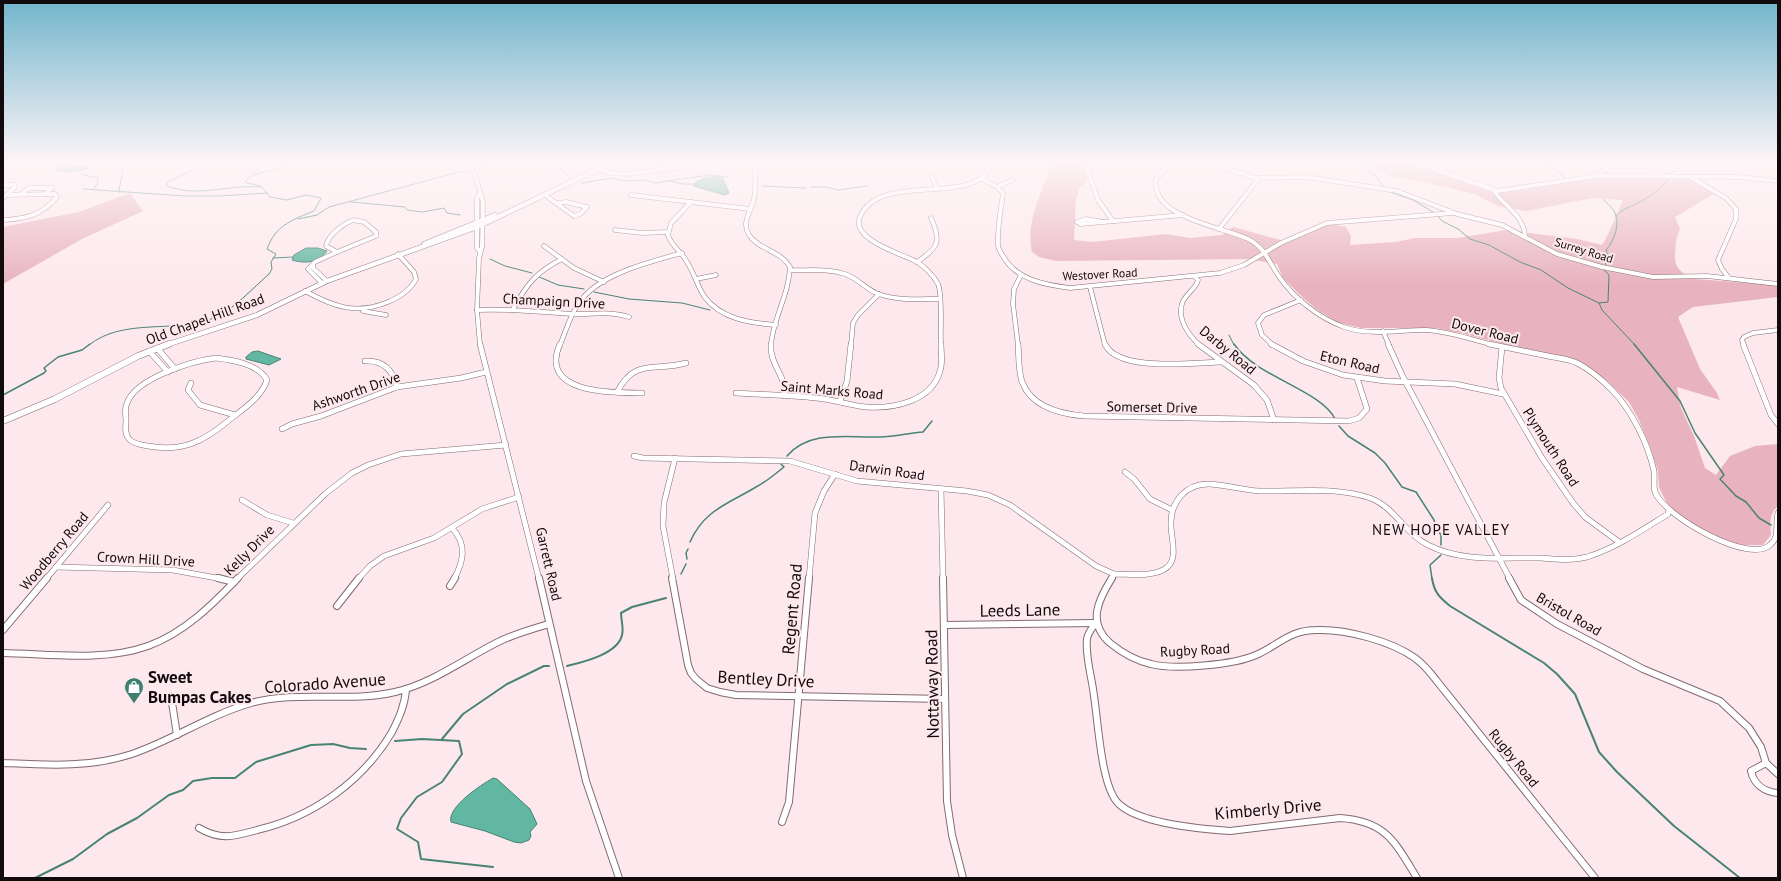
<svg xmlns="http://www.w3.org/2000/svg" width="1781" height="881" font-family="'PT Sans',sans-serif">
	<style>
		.green { fill: #e8b3bf }
		.water { fill: #61b7a1; stroke: #498374 }
		.lines { fill: none; stroke-linecap: round; stroke-linejoin: round }
		.stream-far2 { stroke: #498374; stroke-width: 1 }
		.stream-far1 { stroke: #498374; stroke-width: 1.5 }
		.stream { stroke: #498374; stroke-width: 2 }
		.minor-far2-casing { stroke: #816b70; stroke-width: 5 }
		.minor-far1-casing { stroke: #816b70; stroke-width: 6 }
		.minor-casing { stroke: #816b70; stroke-width: 8 }
		.major-far1-casing { stroke: #816b70; stroke-width: 5.5 }
		.major-casing { stroke: #816b70; stroke-width: 7 }
		.minor-far2 { stroke: #fff; stroke-width: 4 }
		.minor-far1 { stroke: #fff; stroke-width: 5 }
		.minor { stroke: #fff; stroke-width: 6 }
		.major-far1 { stroke: #fff; stroke-width: 4.5 }
		.major { stroke: #fff; stroke-width: 6 }
		.labels { text-anchor: middle; dominant-baseline: central; stroke-width: 4; stroke-linejoin: round; paint-order: stroke }
		.far-street-label { font-size: 12px; fill: #120a0c; stroke: #fde9ed }
		.street-label { font-size: 14px; fill: #120a0c; stroke: #fde9ed }
		.neighbourhood-label { font-size: 15px; letter-spacing: 1px; fill: #120a0c; stroke: #fde9ed }
		.near-street-label { font-size: 17px; fill: #120a0c; stroke: #fde9ed }
		.near-poi-label { font-size: 17px; font-weight: bold; fill: #120a0c; stroke: #fde9ed; text-anchor: start }
	</style>
	<rect width="100%" height="100%" fill="#fde9ed"/>
	<g class="green">
		<path d="M1051 162H1083L1087 182 1080 187 1076 200 1074 240 1092 242 1166 234 1190 238 1222 235 1233 227 1288 242 1330 224 1346 227 1351 236 1350 245 1396 242 1415 238H1457L1507 230 1577 239 1602 245C1611 231 1616 215 1623 200L1593 198 1526 211 1498 206 1474 194 1446 187 1390 176 1361 162H1409L1497 194 1596 178H1689L1714 194 1675 217 1680 229C1675 241 1676 242 1675 254 1674 269 1682 273 1695 279L1778 285V297L1693 307 1678 317 1700 369 1717 393 1720 400 1677 387 1681 408 1694 436 1705 468 1716 475 1730 456 1755 446 1778 444V506C1769 514 1770 523 1771 535L1763 545H1740L1721 538 1693 525 1668 506 1659 487 1658 471 1651 449 1639 420 1629 402 1608 382 1586 366 1461 333 1436 328H1362L1339 323 1316 309 1299 294 1283 278 1277 264 1248 259 1056 261 1039 257 1032 252C1025 221 1043 191 1051 162Z"/>
		<polygon points="130,193 143,211 82,239 3,284 3,227 79,212"/>
	</g>
	<g class="water">
		<path d="M67 165 88 168C81 172 60 173 54 170Z"/>
		<polygon points="707,177 722,177 729,193 725,195 694,186 696,182"/>
		<path d="M306 248H318L327 251C318 263 305 264 292 260L294 255Z"/>
		<polygon points="258,351 281,359 269,365 246,359 246,357 252,352"/>
		<path d="M493 778 497 779 530 809 537 824 530 832 531 836 529 840 521 843 514 842 485 831 451 822C447 807 481 785 493 778Z"/>
	</g>
	<g class="lines">
		<g class="stream-far2">
			<path d="M194 162 197 165 196 169 167 182V186C198 198 229 184 261 187"/>
			<polyline points="521,162 522,166"/>
			<polyline points="556,162 557,167 569,176"/>
			<polyline points="1353,162 1373,173 1384,187"/>
			<polyline points="1544,162 1565,177"/>
			<polyline points="478,169 489,162"/>
			<polyline points="80,174 98,178 98,182 93,190"/>
			<polyline points="1667,174 1675,171 1682,162"/>
			<polyline points="254,175 282,167 286,162"/>
			<polyline points="670,181 683,184 696,184"/>
			<polyline points="582,183 612,178 625,181 646,180 655,183 709,175 729,177"/>
			<polyline points="762,186 806,188"/>
			<polyline points="811,187 826,187 838,190 868,186"/>
			<polyline points="83,189 185,196 219,196 268,193"/>
			<polyline points="1387,191 1413,200 1433,212"/>
			<polyline points="120,193 119,191 124,162"/>
			<path d="M1603 199C1606 203 1611 206 1614 211 1621 223 1614 241 1606 250L1608 256 1605 266"/>
			<polyline points="351,202 405,207 407,210 422,212 444,208 447,213 460,215"/>
			<polyline points="1438,216 1442,221 1458,229 1470,239 1489,245 1520,262 1541,270 1568,288 1599,303 1608,302 1609,275 1604,270"/>
			<path d="M1615 216C1619 214 1621 211 1625 209 1643 201 1657 194 1669 178"/>
			<polyline points="298,219 317,215 329,207 459,172 469,171"/>
			<polyline points="273,258 293,257"/>
			<polyline points="490,259 505,266 532,273"/>
			<polyline points="537,276 558,285 584,289"/>
			<polyline points="594,292 629,299 682,303 710,310"/>
			<polyline points="1599,303 1602,310 1635,345"/>
			<polyline points="1229,335 1234,345"/>
			<path d="M89 345C124 317 175 334 214 318 232 311 254 287 269 274L272 269 271 262 276 254 267 249C269 244 271 239 275 234 283 223 301 216 314 211L321 198 306 195 287 200 270 197 261 186 247 183 245 181 255 173 261 162"/>
		</g>
		<g class="stream-far1">
			<path d="M1234 344C1256 377 1321 390 1335 419"/>
			<polyline points="1634,344 1680,401 1695,433 1724,475 1720,479 1736,496 1746,502 1759,518 1771,525"/>
			<polyline points="3,395 44,373 46,371 44,368 58,357 82,350 90,344"/>
			<polyline points="1339,426 1348,436 1375,453 1385,463 1402,487 1416,492 1434,520 1436,528 1441,535 1441,545"/>
			<path d="M787 456C810 429 849 438 880 437 894 437 909 433 923 432L932 421"/>
			<path d="M690 542C704 510 728 504 756 487 766 482 775 474 784 467L781 464"/>
			<polyline points="687,559 686,553 688,549"/>
			<polyline points="681,574 686,564"/>
			<polyline points="1432,579 1430,565 1441,555"/>
		</g>
		<g class="stream">
			<path d="M1432 578C1434 592 1439 597 1450 606L1544 663 1557 674 1575 694 1599 752 1617 772 1674 826 1740 878"/>
			<path d="M567 666C583 662 618 654 622 635 624 628 621 620 621 613L632 607 666 598"/>
			<polyline points="442,739 463,714 507,684 544,666 549,666"/>
			<polyline points="395,741 422,739 459,741 462,754 442,782 417,797 401,818 397,829 418,842 421,859 493,867"/>
			<polyline points="35,878 73,859 107,834 137,818 169,795 183,790 193,781 212,778 235,778 256,762 311,745 333,744 350,748 366,749"/>
		</g>
		<g class="minor-far2-casing">
			<g id="minor-far2">
				<polyline points="469,162 475,175 483,202 482,247 479,258 477,310 480,345"/>
				<path d="M753 162C756 174 756 187 754 199 751 212 741 222 749 235 759 250 780 250 790 267 789 295 773 318 771 345"/>
				<polyline points="1085,162 1098,200 1113,221"/>
				<path d="M1182 162 1168 166 1156 179C1150 218 1224 227 1248 239 1266 248 1269 263 1280 278 1295 299 1319 318 1344 327 1370 336 1398 330 1425 330 1447 331 1471 339 1493 345"/>
				<polyline points="1207,162 1256,178 1307,177 1397,191 1457,214 1502,225 1557,254 1602,267 1653,277 1707,276 1778,284"/>
				<polyline points="1414,162 1497,191 1597,176 1738,177 1778,181"/>
				<polyline points="594,168 610,173 626,174 726,162"/>
				<polyline points="931,175 937,188"/>
				<polyline points="1597,176 1615,162"/>
				<polyline points="1690,177 1726,198 1736,209 1736,219 1718,260 1722,269 1729,278"/>
				<path d="M981 178 997 187 1003 193C1001 210 997 228 998 245 998 249 1001 253 1003 256 1016 280 1046 285 1070 288L1220 273 1244 265 1281 243 1327 223 1453 213"/>
				<polyline points="3,185 14,185 15,187 3,198"/>
				<polyline points="997,187 1012,180"/>
				<path d="M1494 191C1504 206 1524 216 1525 236"/>
				<polyline points="21,194 29,188 52,188 45,194"/>
				<polyline points="480,194 477,198 477,248 480,252"/>
				<polyline points="545,195 574,216 580,214 587,207 566,202 558,203"/>
				<polyline points="631,195 750,209"/>
				<path d="M691 202 671 223 668 235C671 246 682 252 687 262 694 273 697 285 704 296 720 319 750 323 776 325"/>
				<path d="M3 220C26 219 42 215 57 197L55 194 7 195"/>
				<path d="M353 220 364 222 376 232V236L337 252 326 246C328 235 343 224 353 220Z"/>
				<polyline points="1103,222 1086,219 1077,222 1081,224 1183,215"/>
				<polyline points="1219,229 1259,178"/>
				<polyline points="615,230 642,233 668,232"/>
				<polyline points="544,246 574,268 604,282"/>
				<path d="M917 262C938 248 942 242 931 218"/>
				<polyline points="313,264 313,268 327,281"/>
				<path d="M790 270C808 271 827 268 845 274 857 278 865 288 876 293 895 301 920 299 940 299"/>
				<path d="M1195 277 1198 280 1197 283C1193 290 1187 294 1183 301 1176 317 1188 334 1199 345"/>
				<polyline points="696,279 716,275"/>
				<polyline points="322,283 308,269 315,262 337,252"/>
				<polyline points="1090,287 1105,345"/>
				<path d="M305 291C334 307 356 315 388 302 400 297 410 291 416 279L414 272 398 254"/>
				<path d="M513 309C527 284 536 272 562 259"/>
				<path d="M477 310C510 308 543 313 577 314 594 314 612 311 629 317"/>
				<polyline points="363,311 386,315"/>
				<polyline points="1383,331 1389,345"/>
				<path d="M560 345C566 331 570 315 579 303 598 274 650 262 682 253"/>
				<polyline points="851,345 853,323 858,315 879,294"/>
				<path d="M941 345C940 331 943 295 938 284 934 276 925 267 917 262 903 254 850 240 860 217 880 169 979 210 992 162"/>
				<polyline points="1018,345 1013,304 1014,289 1021,275"/>
				<polyline points="1273,345 1262,335 1258,323 1264,315 1301,300"/>
				<polyline points="1744,345 1742,340 1744,337 1753,333 1778,330"/>
			</g>
		</g>
		<g class="minor-far1-casing">
			<g id="minor-far1">
				<polyline points="480,344 539,579"/>
				<path d="M560 344C538 394 612 393 642 393"/>
				<path d="M771 344C769 364 787 377 785 396"/>
				<path d="M1018 344C1019 355 1018 374 1023 384 1033 408 1061 414 1084 416L1349 421 1359 418 1367 409 1357 378"/>
				<path d="M1105 344C1117 372 1193 363 1220 362"/>
				<polyline points="1198,344 1254,385 1267,400 1274,420"/>
				<polyline points="1271,344 1303,361 1343,375 1385,381 1455,384 1503,394"/>
				<polyline points="1388,344 1403,377 1510,579"/>
				<path d="M1489 344C1508 348 1528 352 1548 356 1557 358 1568 359 1577 363 1589 369 1602 380 1611 389 1631 409 1648 443 1654 471 1655 478 1653 486 1655 492 1664 516 1751 566 1771 544 1780 536 1775 524 1778 513"/>
				<polyline points="1743,344 1771,415 1778,424"/>
				<polyline points="1502,347 1499,378 1501,388 1542,458 1573,503 1585,517 1619,542"/>
				<polyline points="157,348 175,369"/>
				<polyline points="149,351 168,372"/>
				<path d="M216 358C233 360 258 364 267 380 261 398 243 409 228 421 203 442 182 452 148 446 142 445 133 444 129 439 124 433 126 427 126 421 126 415 124 409 127 403 136 378 192 361 216 358Z"/>
				<path d="M365 361C383 360 393 370 397 387"/>
				<polyline points="191,383 188,390 200,405 235,415"/>
				<path d="M617 392C636 357 654 372 686 363"/>
				<path d="M736 393C765 395 795 395 824 399 839 401 852 406 866 407 894 409 932 401 940 371 943 363 941 352 941 344"/>
				<polyline points="840,401 847,381 851,344"/>
				<polyline points="282,429 292,424 321,416 397,387 461,378 486,372"/>
				<polyline points="634,456 643,458 790,461 857,481 967,491 988,495 1010,505 1096,566 1114,574"/>
				<polyline points="1125,472 1134,479 1150,499 1172,510"/>
				<polyline points="941,489 943,579"/>
				<polyline points="242,500 267,515 293,523"/>
				<path d="M452 528C467 544 464 561 454 579"/>
				<polyline points="56,567 173,570 222,579"/>
				<polyline points="46,579 108,505"/>
				<polyline points="237,579 325,494 352,473 368,465 401,454 506,445"/>
				<polyline points="358,579 370,566 384,556 434,538 482,509 519,497"/>
				<polyline points="673,579 663,526 664,503 675,458"/>
				<polyline points="809,579 815,513 824,491 835,474"/>
				<path d="M1111 579 1114 574C1129 574 1149 577 1163 570 1180 562 1171 540 1171 525 1170 502 1186 483 1210 484 1227 485 1243 490 1259 491 1296 492 1334 486 1370 498 1395 507 1405 534 1428 545 1463 563 1504 557 1541 558 1556 559 1572 561 1587 557 1616 548 1642 530 1668 514L1669 510"/>
			</g>
		</g>
		<g class="minor-casing">
			<g id="minor">
				<polyline points="218,578 234,582"/>
				<polyline points="539,578 586,781 619,878"/>
				<polyline points="672,578 688,665 691,673 696,679 707,688 720,692 736,695 945,699"/>
				<polyline points="943,578 947,801 952,835 963,878"/>
				<path d="M1112 578C1098 600 1087 623 1110 643 1121 652 1137 661 1151 664 1174 670 1234 665 1256 655 1279 645 1289 630 1317 630 1346 629 1391 641 1415 658 1423 664 1430 672 1436 680L1595 878"/>
				<polyline points="1509,578 1521,600 1557,624 1643,669 1720,701 1749,728 1761,747 1766,763 1778,774"/>
				<polyline points="450,586 455,578"/>
				<polyline points="337,606 359,578"/>
				<path d="M1096 623C1092 628 1088 632 1087 639 1085 657 1092 677 1094 696 1098 720 1101 788 1119 804 1140 824 1201 829 1230 831L1340 818C1386 821 1395 842 1417 878"/>
				<polyline points="945,625 1096,623"/>
				<polyline points="3,630 47,578"/>
				<path d="M3 653C50 654 103 662 148 646 184 633 212 605 238 578"/>
				<polyline points="171,696 177,735"/>
				<path d="M3 763C47 765 89 768 132 754 173 740 209 715 251 703 298 690 348 703 395 692 433 683 464 659 498 642 514 634 532 629 549 624"/>
				<path d="M1766 763 1751 771C1754 785 1765 792 1778 793"/>
				<polyline points="782,822 789,802 809,578"/>
				<path d="M199 828C221 841 235 836 257 830 313 817 363 781 392 732 399 718 405 705 406 689"/>
			</g>
		</g>
		<g class="major-far1-casing">
			<g id="major-far1">
				<polyline points="424,244 495,215"/>
				<polyline points="166,345 257,315 327,281 477,227 613,162"/>
			</g>
		</g>
		<g class="major-casing">
			<polyline id="major" points="3,421 55,399 138,356 169,344"/>
		</g>
		<use href="#minor-far2" class="minor-far2"/>
		<use href="#minor-far1" class="minor-far1"/>
		<use href="#minor" class="minor"/>
		<use href="#major-far1" class="major-far1"/>
		<use href="#major" class="major"/>
	</g>
	<linearGradient id="sky" x2="0" y2="1"><stop stop-color="#72b5cc"/><stop offset="0.57" stop-color="#fef5f7"/><stop offset="1" stop-color="#fef5f7" stop-opacity="0"/></linearGradient>
	<rect width="1781" height="285" fill="url(#sky)"/>
	<defs>
		<g id="shop-pin" transform="scale(1)"><path d="M0 17L-7.5 6A9.5 9.5 0 1 1 7.5 6Z" fill="#3e8070" stroke="#fde9ed"/><path d="M-5-2.5h2.3a2.7 3.5 0 0 1 5.4 0H5L5.5 6h-11ZM-1.5-2.5h3a1.5 2.3 0 0 0-3 0Z" fill="#fff"/></g>
	</defs>
	<g fill-rule="evenodd">
		<use href="#shop-pin" x="134" y="687"/>
	</g>
	<g class="labels">
		<g class="far-street-label">
			<text transform="translate(1584 250) rotate(17)">Surrey Road</text>
			<text transform="translate(1100 274) rotate(-3)">Westover Road</text>
		</g>
		<g class="street-label">
			<text transform="translate(554 301) rotate(3)">Champaign Drive</text>
			<text transform="translate(205 319) rotate(-20)">Old Chapel Hill Road</text>
			<text transform="translate(1485 331) rotate(14)">Dover Road</text>
			<text transform="translate(1228 350) rotate(39)">Darby Road</text>
			<text transform="translate(1350 362) rotate(13)">Eton Road</text>
			<text transform="translate(832 390) rotate(5)">Saint Marks Road</text>
			<text transform="translate(356 391) rotate(-19)">Ashworth Drive</text>
			<text transform="translate(1152 407) rotate(1)">Somerset Drive</text>
			<text transform="translate(1551 447) rotate(57)">Plymouth Road</text>
			<text transform="translate(887 470) rotate(8)">Darwin Road</text>
			<text transform="translate(249 550) rotate(-45)">Kelly Drive</text>
			<text transform="translate(54 551) rotate(-50)">Woodberry Road</text>
			<text transform="translate(146 559) rotate(3)">Crown Hill Drive</text>
			<text transform="translate(549 564) rotate(77)">Garrett Road</text>
			<text transform="translate(1569 614) rotate(30)">Bristol Road</text>
			<text transform="translate(1195 650) rotate(-3)">Rugby Road</text>
			<text transform="translate(1514 758) rotate(51)">Rugby Road</text>
		</g>
		<g class="neighbourhood-label">
			<text x="1441" y="529">NEW HOPE VALLEY</text>
		</g>
		<g class="near-street-label">
			<text transform="translate(792 609) rotate(-85)">Regent Road</text>
			<text transform="translate(1020 610) rotate(-1)">Leeds Lane</text>
			<text transform="translate(766 679) rotate(3)">Bentley Drive</text>
			<text transform="translate(325 683) rotate(-4)">Colorado Avenue</text>
			<text transform="translate(932 684) rotate(-91)">Nottaway Road</text>
			<text transform="translate(1268 809) rotate(-5)">Kimberly Drive</text>
		</g>
		<g class="near-poi-label">
			<text x="148" y="677">Sweet<tspan x="148" dy="20">Bumpas Cakes</tspan></text>
		</g>
	</g>
	<rect width="1781" height="881" fill="none" stroke="#120a0c" stroke-width="8"/>
</svg>
